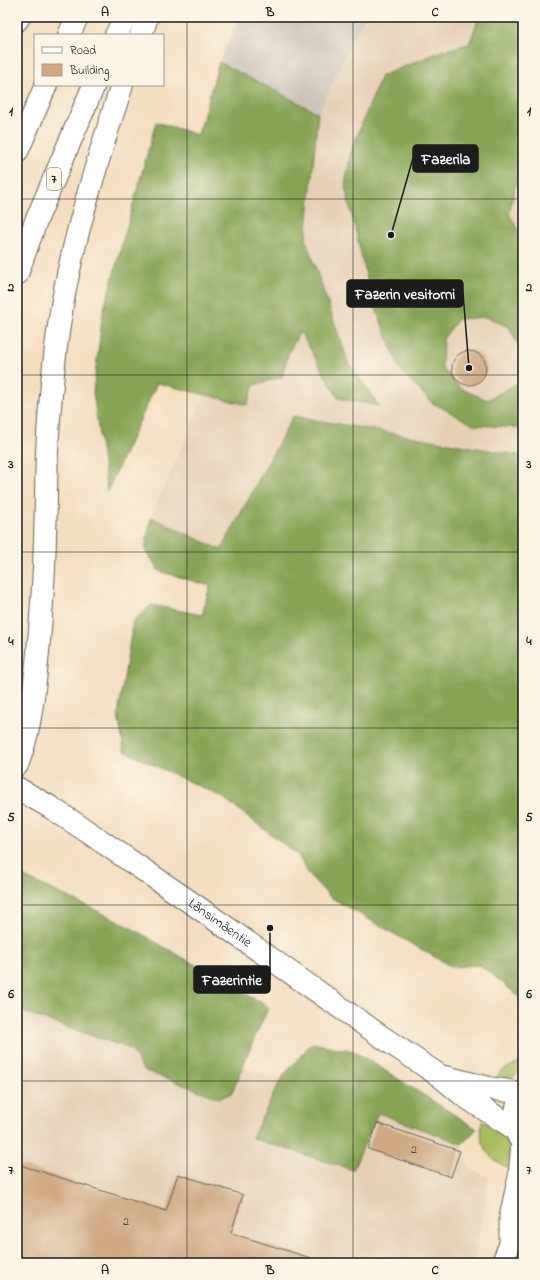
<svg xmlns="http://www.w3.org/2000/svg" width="540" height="1280" font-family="'Indie Flower',sans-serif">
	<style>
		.built { fill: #e6d0b5 }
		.industrial { fill: #ccc2b9 }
		.green { fill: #aabc60; stroke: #636c3e }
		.forest { fill: #87a456; stroke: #526039 }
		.building { fill: #cfa981 }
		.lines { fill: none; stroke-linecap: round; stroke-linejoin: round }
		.minor-casing { stroke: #686055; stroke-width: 23 }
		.major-casing { stroke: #686055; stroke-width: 24 }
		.highway-casing { stroke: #686055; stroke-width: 24 }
		.minor { stroke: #fff; stroke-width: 21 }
		.major { stroke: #fff; stroke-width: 22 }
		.highway { stroke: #fff; stroke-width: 22 }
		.grid { fill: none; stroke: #1c1c1c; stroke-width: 1; stroke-opacity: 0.55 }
		.labels { text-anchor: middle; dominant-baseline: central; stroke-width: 3.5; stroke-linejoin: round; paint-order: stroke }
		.number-label { font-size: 12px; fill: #493f35 }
		.shield { fill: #fcf5e5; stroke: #5f5d58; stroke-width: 1 }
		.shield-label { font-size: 13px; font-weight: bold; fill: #1c1c1c }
		.street-label { font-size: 14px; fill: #1c1c1c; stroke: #fcf5e5 }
		.leader { fill: none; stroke: #1c1c1c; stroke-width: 1.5 }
		.callout-dot { fill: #1c1c1c; stroke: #fcf5e5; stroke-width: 1.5 }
		.callout { fill: #1c1c1c; stroke: #1c1c1c; stroke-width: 1.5 }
		.callout-label { font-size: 15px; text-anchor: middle; font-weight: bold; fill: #fff }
		.neatline { fill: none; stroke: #1c1c1c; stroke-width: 1.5 }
		.grid-label { font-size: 13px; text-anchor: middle; font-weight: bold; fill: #1c1c1c }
	</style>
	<rect width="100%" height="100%" fill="#fcf5e5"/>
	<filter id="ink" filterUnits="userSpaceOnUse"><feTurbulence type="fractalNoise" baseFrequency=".025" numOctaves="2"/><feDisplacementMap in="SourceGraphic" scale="8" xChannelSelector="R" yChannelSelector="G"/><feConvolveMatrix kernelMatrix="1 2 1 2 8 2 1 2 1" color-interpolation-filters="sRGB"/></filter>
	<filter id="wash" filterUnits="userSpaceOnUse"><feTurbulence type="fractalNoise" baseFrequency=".012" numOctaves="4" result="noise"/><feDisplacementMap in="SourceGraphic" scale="16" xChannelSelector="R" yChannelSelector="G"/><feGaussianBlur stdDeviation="0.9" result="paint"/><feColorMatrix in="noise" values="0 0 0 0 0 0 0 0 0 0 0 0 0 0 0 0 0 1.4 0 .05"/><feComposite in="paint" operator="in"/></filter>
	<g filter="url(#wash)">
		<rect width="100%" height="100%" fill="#f4dec0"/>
		<g class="built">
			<polygon points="365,17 523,17 523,457 293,416 221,551 151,517 228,341 223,310 356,33"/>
			<polygon points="17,998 251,1070 378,1113 462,1144 469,1168 489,1177 474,1263 17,1263"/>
		</g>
		<polygon class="industrial" points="240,17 365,17 356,33 318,113 219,62"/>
		<g class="green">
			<polygon points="523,1060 523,1071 514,1076 496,1079 500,1072"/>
			<path d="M482 1121C506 1135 511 1139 508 1168 487 1158 478 1145 482 1121Z"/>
		</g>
		<g class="forest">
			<polygon points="479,17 523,17 523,163 519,171 509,214 523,238 523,349 520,348 509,327 486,317 458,319 443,339 442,368 460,388 487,400 518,383 523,384 523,428 474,425 431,402 400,370 371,296 345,186 351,151 381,76 442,51 469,44"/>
			<polygon points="219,62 318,113 306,240 348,362 379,406 338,398 300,331 288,354 282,377 254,385 247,405 157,383 107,492 93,392 103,312 156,122 198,135"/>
			<polygon points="293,416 523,456 523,682 521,698 523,701 523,1000 493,975 479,965 452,967 330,897 309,875 298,855 222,797 124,751 118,715 133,621 152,605 202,615 210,586 159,571 145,549 151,517 221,550"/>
			<polygon points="20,875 119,921 269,1007 256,1034 232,1093 219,1098 143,1070 131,1049 17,1010 17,877"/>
			<polygon points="312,1043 354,1051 477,1129 462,1144 378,1113 353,1170 252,1138 282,1077"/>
		</g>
		<g id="blocks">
			<g class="building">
				<circle cx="469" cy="368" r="17"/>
				<polygon points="377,1123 460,1151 451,1177 368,1149"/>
				<polygon points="17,1164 166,1211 178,1174 243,1195 231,1233 317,1260 317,1263 17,1263"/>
			</g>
		</g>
	</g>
	<g filter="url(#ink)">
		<use href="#blocks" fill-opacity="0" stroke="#686055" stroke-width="1"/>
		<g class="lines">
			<g class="minor-casing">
				<g id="minor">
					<polyline points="510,1242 510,1216 519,1177 522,1142"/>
					<polyline points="502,1263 516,1230"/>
				</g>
			</g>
			<g class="major-casing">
				<g id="major">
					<path id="s1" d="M17 788 50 807 88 832 196 906 382 1037 440 1076 464 1096 515 1129"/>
					<polyline points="445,1077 489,1088 523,1093"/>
					<path d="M523 1095C513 1111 511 1128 523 1143"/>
				</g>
			</g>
			<g class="highway-casing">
				<g id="highway">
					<polyline points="17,20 19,17"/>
					<polyline points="69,35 77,17"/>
					<polyline points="116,35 125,17"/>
					<polyline points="141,35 147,17"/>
					<polyline points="17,152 46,85"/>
					<polyline points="17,274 36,221 94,85"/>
					<path d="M17 765C30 733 33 698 37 663 41 622 44 580 45 538 46 509 46 480 47 451 50 397 55 342 65 289 79 219 100 152 122 85"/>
				</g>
			</g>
			<use href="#minor" class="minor"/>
			<use href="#major" class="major"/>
			<use href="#highway" class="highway"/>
		</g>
	</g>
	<path class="grid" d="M187 17V1263M353 17V1263M17 199H523M17 375H523M17 552H523M17 728H523M17 905H523M17 1081H523"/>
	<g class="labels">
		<g class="number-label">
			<text x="414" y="1150">2</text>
			<text x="126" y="1222">2</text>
		</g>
		<rect class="shield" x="47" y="168" width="14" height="22" rx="3"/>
		<g class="shield-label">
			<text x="54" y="179">7</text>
		</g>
		<g class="street-label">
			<text stroke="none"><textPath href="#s1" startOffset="244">Länsimäentie</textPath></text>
		</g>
	</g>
	<path class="leader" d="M391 235L413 158M469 368L463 293M270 928L270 980"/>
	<g class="callout-dot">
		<circle cx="391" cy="235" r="4"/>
		<circle cx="469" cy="368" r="4"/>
		<circle cx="270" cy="928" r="4"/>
	</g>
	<g class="callout">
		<rect x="413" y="145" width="65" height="27" rx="4"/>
		<rect x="347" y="280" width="116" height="27" rx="4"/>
		<rect x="194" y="966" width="76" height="27" rx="4"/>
	</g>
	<g class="callout-label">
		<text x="446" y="164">Fazerila</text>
		<text x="405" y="299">Fazerin vesitorni</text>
		<text x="232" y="985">Fazerintie</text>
	</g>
	<rect width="540" height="1280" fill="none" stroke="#fcf5e5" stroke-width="44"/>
	<rect x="34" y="34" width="130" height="52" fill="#fcf5e5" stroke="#a29e95"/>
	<rect x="42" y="47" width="20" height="6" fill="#ffffff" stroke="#a29e95"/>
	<text x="70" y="54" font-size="12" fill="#1c1c1c">Road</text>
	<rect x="42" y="64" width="20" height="12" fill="#cfa981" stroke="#a29e95"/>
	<text x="70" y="74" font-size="12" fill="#1c1c1c">Building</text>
	<rect x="22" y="22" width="496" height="1236" class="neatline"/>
	<g class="grid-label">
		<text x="105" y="16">A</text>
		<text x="270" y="16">B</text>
		<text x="435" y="16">C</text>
		<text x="11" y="115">1</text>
		<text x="529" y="115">1</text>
		<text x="11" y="291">2</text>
		<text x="529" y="291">2</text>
		<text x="11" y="468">3</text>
		<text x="529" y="468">3</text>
		<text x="11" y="645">4</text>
		<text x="529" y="645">4</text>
		<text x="11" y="821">5</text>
		<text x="529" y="821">5</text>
		<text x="11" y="998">6</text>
		<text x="529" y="998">6</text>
		<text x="11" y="1174">7</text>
		<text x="529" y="1174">7</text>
		<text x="105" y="1274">A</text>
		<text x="270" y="1274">B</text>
		<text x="435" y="1274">C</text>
	</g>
</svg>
